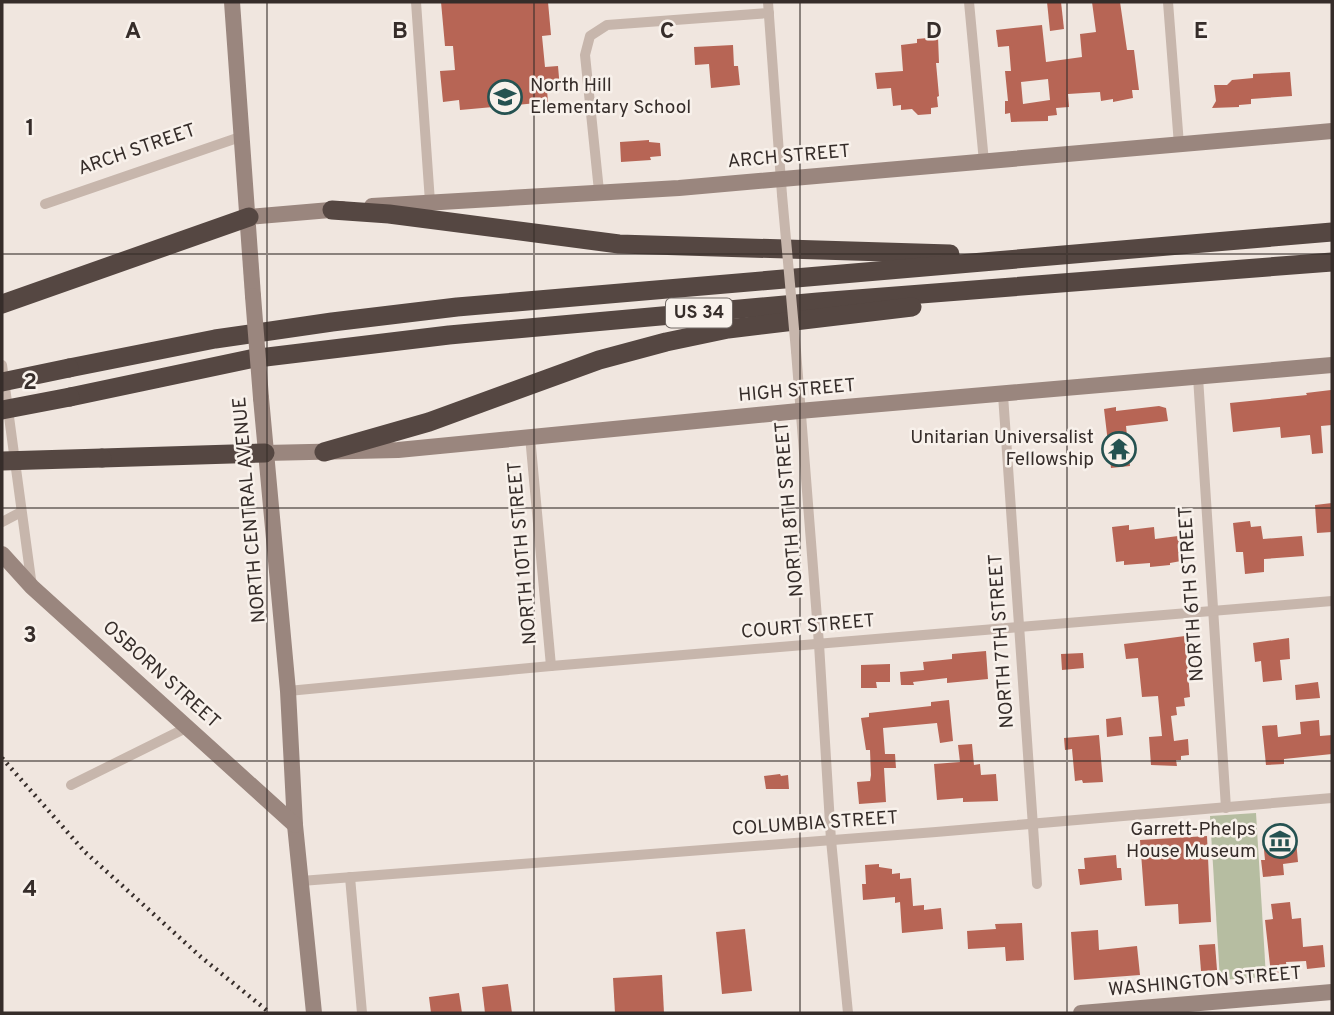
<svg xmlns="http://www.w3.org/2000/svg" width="1334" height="1015" font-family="Overpass,sans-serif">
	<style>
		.green { fill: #b6bda1 }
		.building { fill: #b76555; fill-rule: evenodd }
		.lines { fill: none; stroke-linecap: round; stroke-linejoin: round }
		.street { stroke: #c7b6ac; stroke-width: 10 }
		.secondary { stroke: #9a867e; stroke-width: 16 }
		.highway { stroke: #554742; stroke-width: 19 }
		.rail { stroke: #362d2a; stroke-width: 4.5; stroke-dasharray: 2 5; stroke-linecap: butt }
		.street-bridge { stroke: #c7b6ac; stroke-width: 10 }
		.secondary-bridge { stroke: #9a867e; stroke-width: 16 }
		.highway-bridge { stroke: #554742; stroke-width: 19 }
		.grid { fill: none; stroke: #362d2a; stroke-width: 2; stroke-opacity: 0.55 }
		.labels { text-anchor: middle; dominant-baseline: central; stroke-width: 5; stroke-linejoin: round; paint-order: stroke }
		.shield { fill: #f8f1eb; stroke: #706864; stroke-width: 2 }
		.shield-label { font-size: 18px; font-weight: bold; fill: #362d2a }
		.poi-label { font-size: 19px; fill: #362d2a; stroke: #f8f1eb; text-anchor: end }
		.street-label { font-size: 19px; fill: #362d2a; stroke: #f8f1eb }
		.grid-label { font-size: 23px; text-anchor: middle; font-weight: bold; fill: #362d2a; stroke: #f8f1eb; stroke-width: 5; stroke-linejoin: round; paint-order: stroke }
	</style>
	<rect width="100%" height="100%" fill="#f0e6df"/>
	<polygon class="green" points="1256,813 1266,977 1220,980 1210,816"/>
	<g class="building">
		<polygon points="441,2 548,2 551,35 542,36 545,67 558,66 560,89 547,90 548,102 460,110 459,100 443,102 440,71 455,70 453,46 445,46"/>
		<polygon points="1047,2 1061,2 1064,29 1050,31"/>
		<path d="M1092 2H1120L1127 50H1134L1139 90H1132L1133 98 1113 102V99L1101 101 1100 92 1068 94 1069 107 1056 108 1057 115 1048 116V121L1011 122 1010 113 1005 114V101H1008L1005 71H1011L1009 46 998 47 996 30 1042 25 1046 62 1082 57 1080 34 1096 32ZM1048 79 1050 100 1023 104 1021 82Z"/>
		<polygon points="938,37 939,63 936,63 939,96 937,97 938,107 931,108 931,114 918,115 912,109 901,110 901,105 893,106 891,88 877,89 875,73 903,71 901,45 917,43 917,39"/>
		<polygon points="733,45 734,66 738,66 740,85 711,88 709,64 695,65 694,47"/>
		<polygon points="1290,72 1292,96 1251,99 1251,104 1239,105 1239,107 1212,108 1216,101 1214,85 1227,85 1232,80 1253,78 1253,74"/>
		<polygon points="649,140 649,142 660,143 661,156 650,157 651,160 621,162 620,142"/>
		<polygon points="1331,390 1332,425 1321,426 1323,453 1312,454 1310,435 1281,438 1280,427 1233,432 1230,403 1307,395 1306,393"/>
		<polygon points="1159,406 1166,408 1168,421 1126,426 1130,466 1111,468 1104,409 1116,407 1116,411"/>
		<polygon points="1332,503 1332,532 1317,533 1315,505"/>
		<polygon points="1250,521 1251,527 1261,526 1263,539 1302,536 1304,556 1264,559 1264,572 1245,574 1243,552 1236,552 1233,523"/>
		<polygon points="1129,525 1129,530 1154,527 1155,539 1178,536 1181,561 1170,563 1170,565 1150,567 1150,563 1124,565 1124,561 1116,562 1112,527"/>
		<polygon points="1185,636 1190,697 1184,698 1185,706 1176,707 1177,715 1171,716 1174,741 1188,739 1189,755 1181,756 1181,760 1176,760 1177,766 1151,765 1149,737 1162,736 1158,696 1142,697 1138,658 1126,659 1124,644"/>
		<polygon points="1289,638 1290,659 1280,660 1282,680 1263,682 1261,661 1255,662 1253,643"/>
		<polygon points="986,651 988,679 947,683 947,678 913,682 914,685 901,685 900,672 924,670 923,662 952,659 952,654"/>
		<polygon points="1083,653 1084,668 1062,670 1061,654"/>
		<polygon points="890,664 890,682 876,682 877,688 861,688 861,665"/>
		<polygon points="1318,682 1320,698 1296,700 1295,685"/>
		<polygon points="949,700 953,741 940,743 937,723 883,728 885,754 895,754 896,768 884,768 886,802 859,804 857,782 870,781 871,775 870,750 866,750 861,718 869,717 869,713 931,706 931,702"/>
		<polygon points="1121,717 1123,735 1107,737 1106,719"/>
		<polygon points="1319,720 1320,736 1332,735 1332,754 1284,759 1284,764 1266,765 1262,726 1277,725 1278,737 1301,734 1300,722"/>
		<polygon points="1099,735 1103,782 1083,783 1082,780 1075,781 1072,749 1065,750 1064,738"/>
		<polygon points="972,744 974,765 980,764 981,775 996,774 998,801 963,802 963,798 937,800 934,764 960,762 958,745"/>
		<polygon points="780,774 781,776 788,775 789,789 766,789 764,776"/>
		<polygon points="1286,835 1287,841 1296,840 1298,862 1283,864 1284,875 1263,877 1261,860 1265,860 1263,840"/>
		<polygon points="1207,836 1211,922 1179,924 1178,904 1145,906 1140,840"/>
		<polygon points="1116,855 1117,868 1121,868 1122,880 1080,885 1078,869 1085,869 1084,858"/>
		<polygon points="879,864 879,867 892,869 892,874 900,873 900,879 911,878 913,906 924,905 924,910 941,908 943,929 902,933 900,902 895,903 895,897 863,900 862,884 866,884 865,865"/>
		<polygon points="1290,902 1292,919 1301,918 1303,947 1323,945 1325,967 1307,969 1306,961 1286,962 1287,972 1271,974 1265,920 1273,919 1271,904"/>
		<polygon points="1022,923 1024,960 1006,961 1005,947 968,949 967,931 996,929 995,924"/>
		<polygon points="745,929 752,991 722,994 716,932"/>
		<polygon points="1098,930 1099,950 1137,946 1140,975 1074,980 1071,932"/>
		<polygon points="1215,944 1217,970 1201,971 1199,945"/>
		<polygon points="662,975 664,1013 615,1013 613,978"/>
		<polygon points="508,984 512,1013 485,1013 482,987"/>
		<polygon points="459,993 462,1013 431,1013 429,997"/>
	</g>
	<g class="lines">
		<g class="street">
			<polyline points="416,2 430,202"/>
			<polyline points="768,2 782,195"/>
			<polyline points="969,2 984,162"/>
			<polyline points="1168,2 1179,145"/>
			<polyline points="599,191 585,55 590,36 607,25 769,13"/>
			<polyline points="45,204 243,136"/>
			<polyline points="796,351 819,644 831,840 848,1013"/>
			<polyline points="2,365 32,587"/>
			<polyline points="1198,377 1226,808"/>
			<polyline points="1003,395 1037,884"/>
			<polyline points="530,436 551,666"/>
			<polyline points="2,522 21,512"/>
			<polyline points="288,691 551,666 1332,601"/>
			<polyline points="71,785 188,727"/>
			<polyline points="350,877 362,1013"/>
			<polyline points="301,881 936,832 1332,798"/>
		</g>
		<g class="secondary">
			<polyline points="232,2 253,296"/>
			<polyline points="372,206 679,188 1332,131"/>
			<polyline points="249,217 342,209"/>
			<polyline points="261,398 288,691 295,825 314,1013"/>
			<polyline points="265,453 398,450 799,411 1332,365"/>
			<polyline points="2,554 32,587 295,825"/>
			<polyline points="1081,1013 1332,992"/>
		</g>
		<g class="highway">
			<polyline points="332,210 389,214 619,244 950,254"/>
			<polyline points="2,304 249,217"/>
			<polyline points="69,368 215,339 332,322 457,307 1332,232"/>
			<polyline points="70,397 250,359 449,335 818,302 1332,262"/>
			<polyline points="324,452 429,422 599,360 666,342 728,329 912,307"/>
			<polyline points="102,458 265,453"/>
		</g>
		<polyline class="rail" points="2,758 85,852 201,957 270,1013"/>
		<polyline class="street-bridge" points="782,195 796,351"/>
		<polyline class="secondary-bridge" points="253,296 261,398"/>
		<g class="highway-bridge">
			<polyline points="2,382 69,368"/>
			<polyline points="2,410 70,397"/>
			<polyline points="2,461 102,458"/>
		</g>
	</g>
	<path class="grid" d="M267 2V1013M534 2V1013M800 2V1013M1067 2V1013M2 254H1332M2 508H1332M2 761H1332"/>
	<defs>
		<g id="school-ring" transform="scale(1.75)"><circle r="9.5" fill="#f8f1eb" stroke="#255251" stroke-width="1.5"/><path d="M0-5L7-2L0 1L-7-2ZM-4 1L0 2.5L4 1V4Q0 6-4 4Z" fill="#255251"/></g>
		<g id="temple-ring" transform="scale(1.75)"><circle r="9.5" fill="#f8f1eb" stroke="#255251" stroke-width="1.5"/><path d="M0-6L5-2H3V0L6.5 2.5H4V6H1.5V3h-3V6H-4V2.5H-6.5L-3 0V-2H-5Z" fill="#255251"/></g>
		<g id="museum-ring" transform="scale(1.75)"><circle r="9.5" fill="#f8f1eb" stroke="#255251" stroke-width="1.5"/><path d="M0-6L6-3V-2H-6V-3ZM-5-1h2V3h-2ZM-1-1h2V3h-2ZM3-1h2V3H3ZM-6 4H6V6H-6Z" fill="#255251"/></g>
	</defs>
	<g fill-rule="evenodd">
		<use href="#school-ring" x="505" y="97"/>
		<use href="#temple-ring" x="1119" y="449"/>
		<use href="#museum-ring" x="1280" y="841"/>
	</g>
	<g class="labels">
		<rect class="shield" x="666" y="298.5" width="66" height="29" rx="5"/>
		<g class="shield-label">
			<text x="699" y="313">US 34</text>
		</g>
		<g class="poi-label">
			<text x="530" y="86" text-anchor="start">North Hill<tspan x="530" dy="22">Elementary School</tspan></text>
			<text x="1094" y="438">Unitarian Universalist<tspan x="1094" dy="22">Fellowship</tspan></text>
			<text x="1256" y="830">Garrett-Phelps<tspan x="1256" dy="22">House Museum</tspan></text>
		</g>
		<g class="street-label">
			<text transform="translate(137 150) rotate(-19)">ARCH STREET</text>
			<text transform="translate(789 157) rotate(-5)">ARCH STREET</text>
			<text transform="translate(797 391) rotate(-5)">HIGH STREET</text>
			<text transform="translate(790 509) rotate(-95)">NORTH 8TH STREET</text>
			<text transform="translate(250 510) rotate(-95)">NORTH CENTRAL AVENUE</text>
			<text transform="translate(523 553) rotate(-95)">NORTH 10TH STREET</text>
			<text transform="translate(1192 594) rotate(-94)">NORTH 6TH STREET</text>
			<text transform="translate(808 627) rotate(-5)">COURT STREET</text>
			<text transform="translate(1002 641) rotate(-94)">NORTH 7TH STREET</text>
			<text transform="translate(161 675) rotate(42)">OSBORN STREET</text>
			<text transform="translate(815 824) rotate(-4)">COLUMBIA STREET</text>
			<text transform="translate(1205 982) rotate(-5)">WASHINGTON STREET</text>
		</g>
	</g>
	<g class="grid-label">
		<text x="133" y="38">A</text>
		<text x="400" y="38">B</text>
		<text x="667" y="38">C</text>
		<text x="934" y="38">D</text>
		<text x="1201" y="38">E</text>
		<text x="30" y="135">1</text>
		<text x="30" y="389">2</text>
		<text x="30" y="642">3</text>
		<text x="30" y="896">4</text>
	</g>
	<rect width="1334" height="1015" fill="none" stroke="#362d2a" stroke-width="7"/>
</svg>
